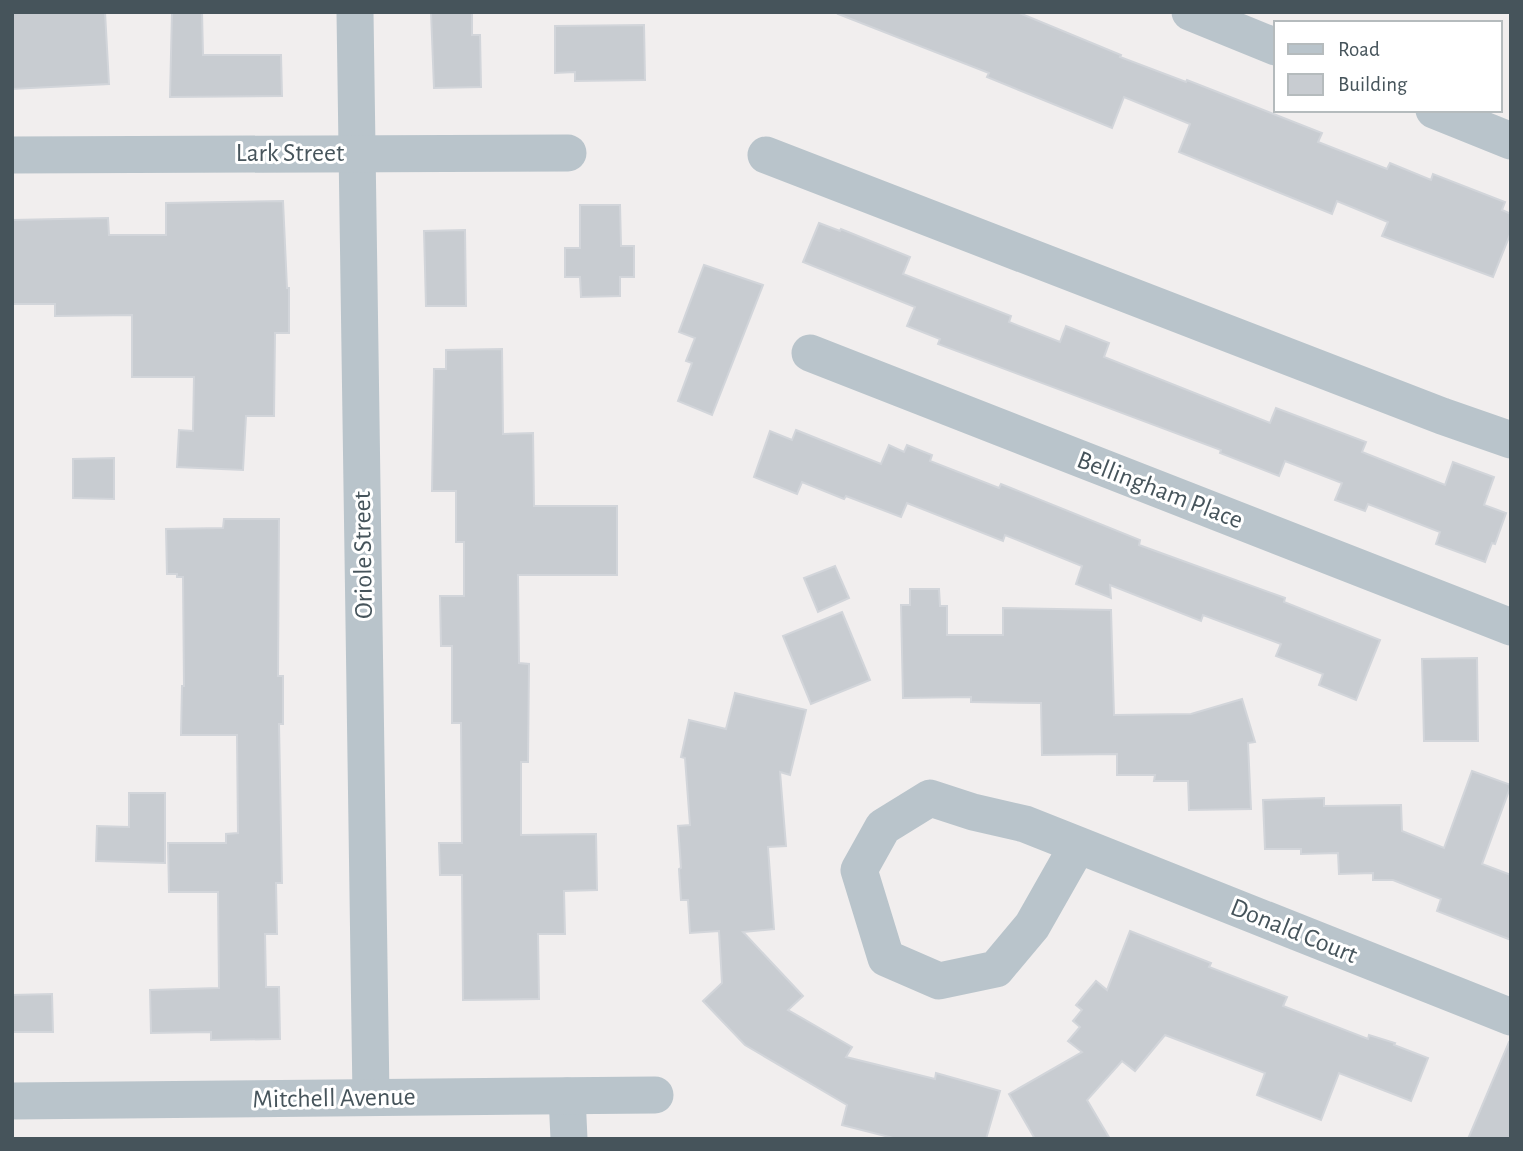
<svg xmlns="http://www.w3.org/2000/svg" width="1523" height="1151" font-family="'Alegreya Sans',sans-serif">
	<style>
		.building { fill: #c8ccd1; stroke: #d2d5da; stroke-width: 2 }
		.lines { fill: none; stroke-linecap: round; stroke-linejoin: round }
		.minor { stroke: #b9c4cb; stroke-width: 37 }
		.labels { text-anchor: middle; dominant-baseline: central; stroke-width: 6; stroke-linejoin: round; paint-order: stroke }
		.street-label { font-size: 26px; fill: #46545b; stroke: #fff }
	</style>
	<rect width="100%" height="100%" fill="#f1eeee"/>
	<g class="building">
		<polygon points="12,12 105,12 109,84 12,89"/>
		<polygon points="172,12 202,12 203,55 281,55 282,96 170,97"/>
		<polygon points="431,12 472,12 472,35 480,35 481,87 434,88"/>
		<polygon points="839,12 1017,12 1121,55 1120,57 1186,82 1187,80 1322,133 1318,142 1387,169 1390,163 1431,180 1433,174 1505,202 1502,210 1511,214 1511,232 1493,277 1382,236 1388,222 1337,201 1332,214 1179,152 1190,124 1124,97 1112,128 987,77 989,73 838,14"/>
		<polygon points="644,25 645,80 575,81 575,72 555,73 555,26"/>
		<polygon points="283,201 287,288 289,288 289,333 275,333 274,416 246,416 243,470 177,467 179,430 193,431 194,377 132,377 132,315 55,316 55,304 12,304 12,220 108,218 109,235 166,235 166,203"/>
		<polygon points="580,205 620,205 621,246 634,246 634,277 620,277 620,296 581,297 580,277 565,277 565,248 580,248"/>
		<polygon points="819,223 840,231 841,229 910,257 903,274 1011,316 1009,322 1060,342 1066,326 1071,328 1109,343 1104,357 1270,423 1276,408 1366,442 1362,452 1445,485 1453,462 1494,477 1484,505 1506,513 1495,544 1492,543 1485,562 1436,544 1440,532 1368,504 1365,511 1335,500 1342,483 1285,461 1279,476 1220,453 1221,450 938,344 940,339 907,326 915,307 803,262"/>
		<polygon points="465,230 466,306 426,306 424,231"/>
		<polygon points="704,265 763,285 712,415 678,401 692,363 686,361 695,338 679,332"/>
		<polygon points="502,349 503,434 533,433 534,506 617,506 617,575 518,575 519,663 529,664 528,762 521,762 521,835 596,834 597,890 564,891 565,934 538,934 539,999 463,1000 462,875 440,875 439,843 462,843 461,723 452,723 452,646 441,646 440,596 464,596 464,542 456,542 456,491 432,491 434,369 446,369 446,350"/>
		<polygon points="796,430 881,464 889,445 904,452 907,445 932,455 930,461 999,488 1001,484 1140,540 1139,545 1285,598 1284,602 1380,640 1356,700 1319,685 1323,674 1276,656 1281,644 1203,615 1201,621 1110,585 1111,598 1076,584 1082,566 1005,535 1003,541 907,503 901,517 846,496 844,499 802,482 797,494 754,477 770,431 792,440"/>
		<polygon points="114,458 114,499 73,498 73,459"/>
		<polygon points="224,519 279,519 278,676 283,676 283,724 279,724 282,883 276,883 277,934 265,934 266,987 279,987 280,1039 211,1040 211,1032 151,1033 150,990 219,988 218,892 169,892 168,843 226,843 226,834 238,833 237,735 181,735 182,686 184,686 183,577 177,577 177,574 167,574 166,529 223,528"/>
		<polygon points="835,566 849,598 818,612 804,578"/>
		<polygon points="910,589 939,589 940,606 947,606 947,635 1003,635 1003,608 1111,610 1114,715 1191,714 1242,699 1255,742 1248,743 1251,809 1189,810 1188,781 1154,781 1155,775 1117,775 1117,754 1042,755 1041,703 971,702 971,697 903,698 901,605 910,605"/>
		<polygon points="842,612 870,680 811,704 783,636"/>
		<polygon points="1477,658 1478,741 1424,741 1422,659"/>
		<polygon points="735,693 806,710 790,775 780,772 786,846 768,847 774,929 743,932 803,996 788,1010 852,1047 846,1057 935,1079 936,1073 1000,1091 986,1139 897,1139 842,1125 847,1105 745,1045 703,1001 722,983 719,931 690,933 688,900 681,900 679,869 681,868 678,826 690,825 685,758 681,757 689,720 726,729"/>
		<polygon points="1472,771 1511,785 1482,864 1511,875 1511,940 1437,911 1441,899 1393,880 1373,880 1373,873 1339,874 1338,853 1301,854 1301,849 1265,849 1263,800 1324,798 1324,806 1401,805 1402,831 1444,848"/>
		<polygon points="129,793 165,793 165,863 96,861 97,826 129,827"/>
		<polygon points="1130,931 1211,963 1209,967 1287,997 1283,1006 1368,1039 1369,1035 1395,1043 1394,1045 1428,1058 1411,1101 1339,1073 1321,1120 1257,1095 1265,1073 1165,1035 1135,1071 1122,1061 1087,1100 1110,1139 1035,1139 1009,1094 1082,1052 1068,1041 1080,1027 1073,1021 1082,1010 1076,1005 1096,981 1107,990"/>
		<polygon points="52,994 53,1032 12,1032 12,995"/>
		<polygon points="1509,1042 1511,1043 1511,1139 1468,1139"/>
	</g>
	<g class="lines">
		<g class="minor">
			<polyline points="355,12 371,1097"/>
			<polyline points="1190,12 1276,47"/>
			<polyline points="1434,110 1511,141"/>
			<polyline points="12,155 568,153"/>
			<polyline points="766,155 1442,416 1511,440"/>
			<polyline points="810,353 1511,627"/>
			<polyline points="1078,845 1032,926 996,969 939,981 886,958 859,870 883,827 930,798 973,812 1025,824 1078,845 1511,1017"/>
			<polyline points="567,1096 569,1139"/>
			<polyline points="12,1101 655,1095"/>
		</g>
	</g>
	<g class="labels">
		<g class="street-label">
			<text x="290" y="153">Lark Street</text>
			<text transform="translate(1160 490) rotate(21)">Bellingham Place</text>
			<text transform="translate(363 555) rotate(-91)">Oriole Street</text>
			<text transform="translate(1294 931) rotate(22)">Donald Court</text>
			<text transform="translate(334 1098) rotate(-1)">Mitchell Avenue</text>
		</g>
	</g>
	<rect width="1523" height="1151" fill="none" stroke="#46545b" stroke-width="28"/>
	<rect x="1274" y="21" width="228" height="91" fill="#ffffff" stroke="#b5bbbd" stroke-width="2"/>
	<rect x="1288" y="44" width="35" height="10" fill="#b9c4cb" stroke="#b5bbbd" stroke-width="2"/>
	<text x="1338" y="56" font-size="21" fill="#46545b">Road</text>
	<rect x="1288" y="74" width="35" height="21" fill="#c8ccd1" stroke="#b5bbbd" stroke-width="2"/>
	<text x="1338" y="91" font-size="21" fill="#46545b">Building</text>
</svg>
